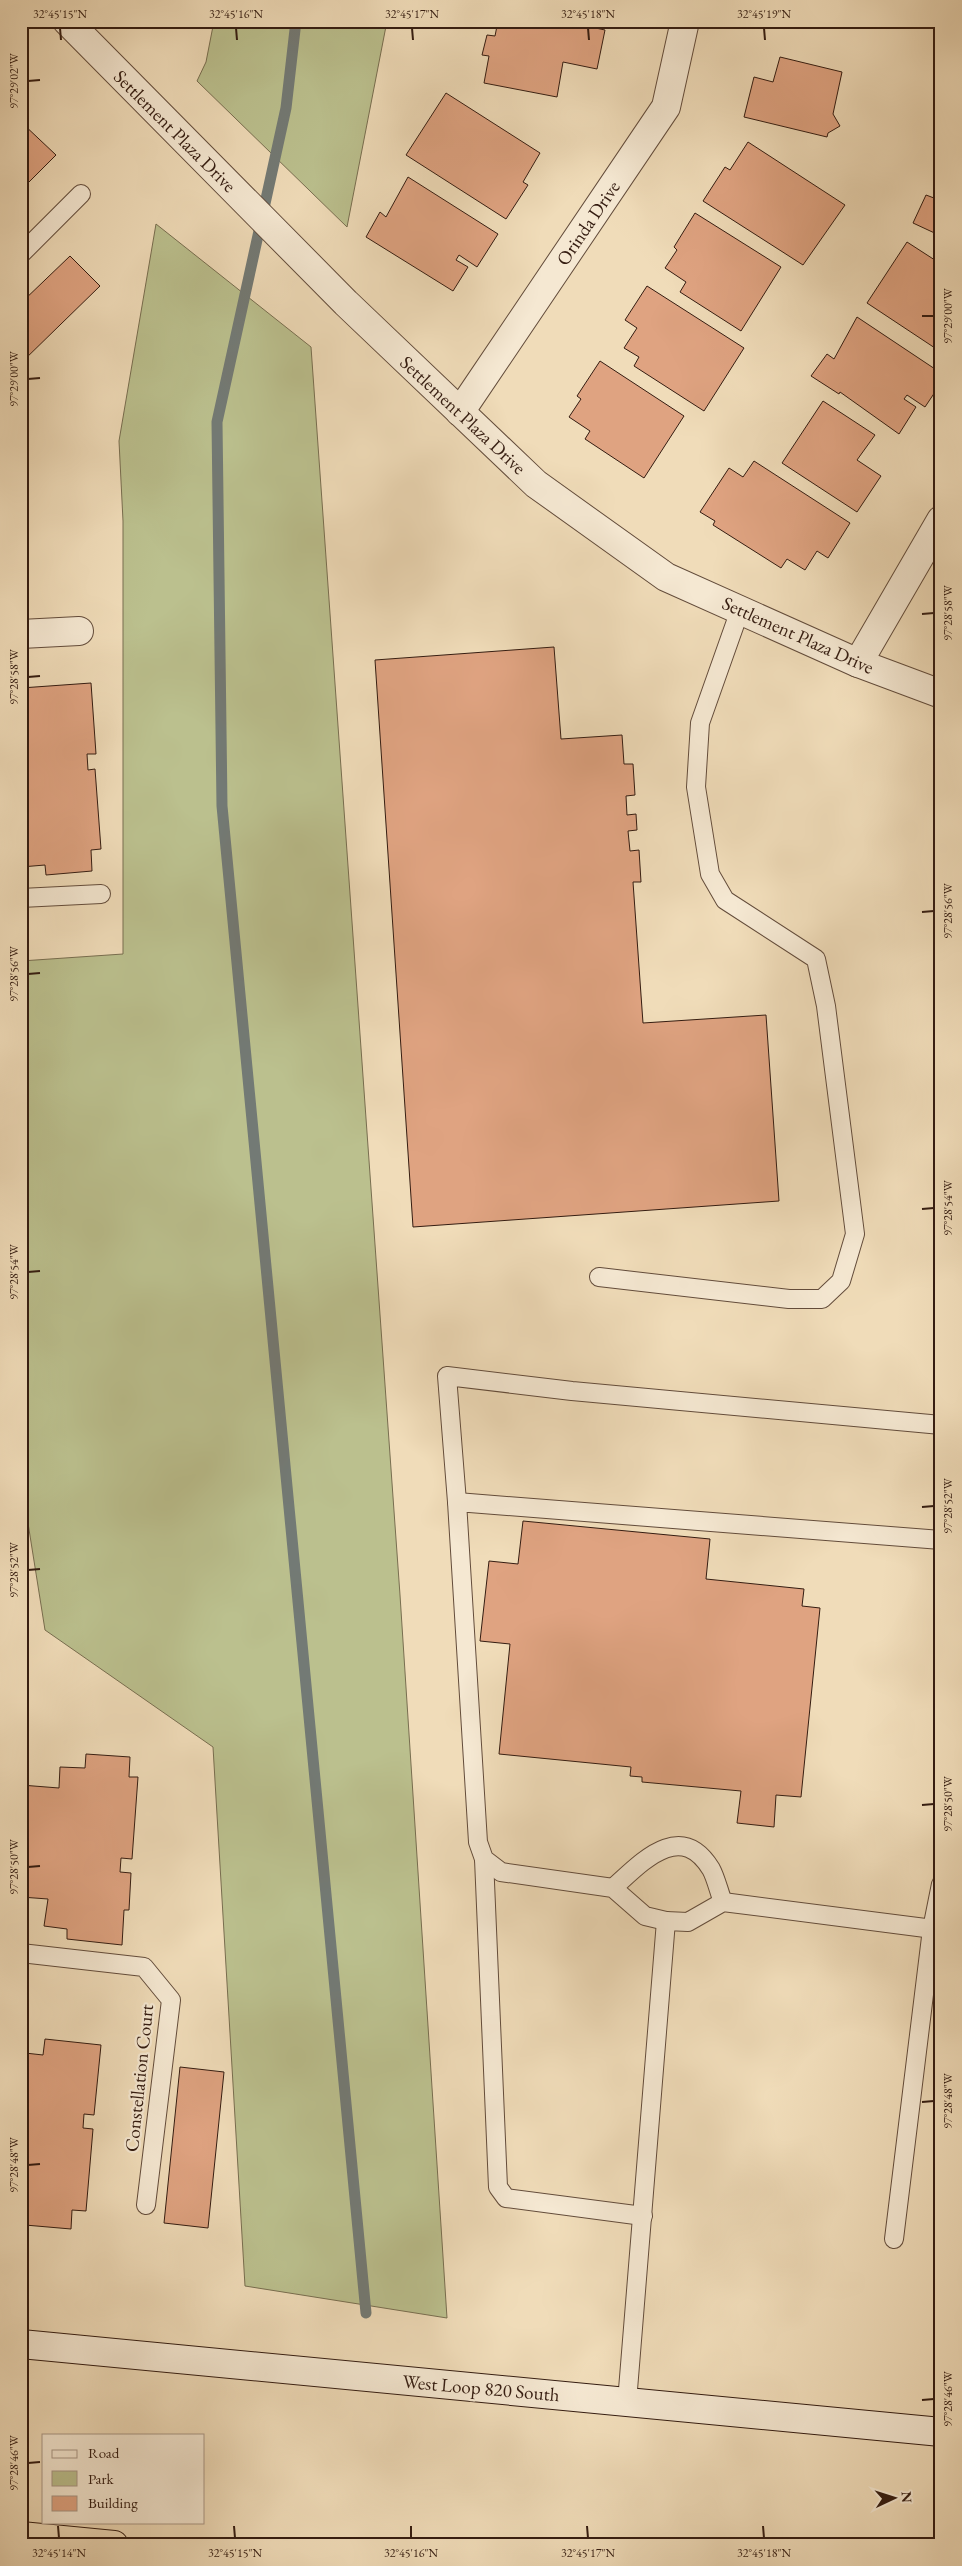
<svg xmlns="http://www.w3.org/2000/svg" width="962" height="2566" font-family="'EB Garamond',serif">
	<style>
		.green { fill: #bbc08e; stroke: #786e50 }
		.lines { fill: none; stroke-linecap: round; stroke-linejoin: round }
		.stream { stroke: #737a75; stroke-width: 11 }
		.building { fill: #dfa381; stroke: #341c11 }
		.service-casing { stroke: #634c3b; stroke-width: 20 }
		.minor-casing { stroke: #634c3b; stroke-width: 30 }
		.tertiary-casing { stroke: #634c3b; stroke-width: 30 }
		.secondary-casing { stroke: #341c11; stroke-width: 30 }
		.motorway-casing { stroke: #341c11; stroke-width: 30 }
		.service { stroke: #f5e8d2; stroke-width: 18 }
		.minor { stroke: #f5e8d2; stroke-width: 28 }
		.tertiary { stroke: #f5e8d2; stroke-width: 28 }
		.secondary { stroke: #f5e8d2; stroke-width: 28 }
		.motorway { stroke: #f0dcb9; stroke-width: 28 }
		.ticks { fill: none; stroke: #341c11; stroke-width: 2 }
		.labels { text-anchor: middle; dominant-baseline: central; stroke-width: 4.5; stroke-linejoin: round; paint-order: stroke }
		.street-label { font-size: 19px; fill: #341c11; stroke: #f5e8d2 }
		.neatline { fill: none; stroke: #341c11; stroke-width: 2 }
		.ticks-label { font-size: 12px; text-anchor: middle; fill: #341c11 }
	</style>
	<rect width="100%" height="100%" fill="#f0dcb9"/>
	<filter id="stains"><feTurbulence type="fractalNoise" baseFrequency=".004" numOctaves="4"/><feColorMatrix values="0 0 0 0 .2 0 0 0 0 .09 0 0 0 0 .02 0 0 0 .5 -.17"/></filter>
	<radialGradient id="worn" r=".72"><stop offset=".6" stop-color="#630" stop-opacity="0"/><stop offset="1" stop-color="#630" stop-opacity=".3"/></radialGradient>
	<g class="green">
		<polygon points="214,21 387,21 347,227 197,81 206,62"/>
		<polygon points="156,224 311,347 400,1595 447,2318 245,2286 213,1747 45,1630 21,1479 21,961 123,954 123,521 119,441"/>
	</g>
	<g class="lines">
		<polyline class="stream" points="296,21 286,108 217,422 222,806 366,2313"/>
	</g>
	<g class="building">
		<polygon points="498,21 563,21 605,30 597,69 563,62 557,97 484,83 489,56 482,55 487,35 495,36"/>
		<polygon points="766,21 860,21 767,26"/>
		<polygon points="780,57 842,72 833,114 840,126 828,133 827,137 744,117 754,77 773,82"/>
		<polygon points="446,93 540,153 523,182 528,185 506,219 406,155"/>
		<polygon points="21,122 56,155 21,190"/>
		<polygon points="748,142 845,205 803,265 703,201 725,167 730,170"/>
		<polygon points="408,177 498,234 477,267 459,255 456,260 468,267 453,291 366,237 380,212 386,217"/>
		<polygon points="941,182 941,236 913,223 926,195 934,198"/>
		<polygon points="695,213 781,267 741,331 680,292 686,282 665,268 677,250 674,247"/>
		<polygon points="907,242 941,264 941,352 867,303"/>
		<polygon points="70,256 100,286 21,363 21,303"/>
		<polygon points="647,286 744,348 704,411 634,366 639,357 624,348 637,328 625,320"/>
		<polygon points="857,317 941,373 941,383 925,407 907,395 904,399 916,407 899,434 840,392 839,394 811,376 827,354 834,359"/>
		<polygon points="600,361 684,416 644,478 585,439 590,431 569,417 581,399 577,396"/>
		<polygon points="823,401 875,435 857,460 881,476 857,512 782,463"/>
		<polygon points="754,461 850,523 828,558 817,551 805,570 787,559 781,568 713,525 715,521 700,512 729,468 743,477"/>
		<polygon points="554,647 561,739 622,735 624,764 633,764 635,795 626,796 627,815 636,814 637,830 628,831 630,851 639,850 641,882 633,882 643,1023 766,1015 779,1201 413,1227 375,660"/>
		<polygon points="91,683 96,754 87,754 88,770 95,769 101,849 91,850 92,871 46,875 45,865 21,867 21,688"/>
		<polygon points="523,1521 710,1539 706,1579 804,1589 802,1606 820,1608 801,1797 776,1795 774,1827 737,1823 741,1791 642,1782 642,1777 630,1776 631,1767 499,1754 510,1644 480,1641 489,1561 518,1564"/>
		<polygon points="86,1754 130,1757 129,1777 138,1777 132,1859 121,1858 120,1872 131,1873 129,1910 124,1910 122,1945 67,1939 67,1929 44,1926 48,1899 21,1897 21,1785 59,1788 60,1767 85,1768"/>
		<polygon points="45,2039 101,2045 94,2115 84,2114 83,2128 93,2129 86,2211 72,2210 71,2229 25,2225 25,2221 21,2220 21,2075 25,2053 43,2055"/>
		<polygon points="180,2067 224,2072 208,2228 164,2223"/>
	</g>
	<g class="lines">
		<g class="service-casing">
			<g id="service">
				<polyline points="21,254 81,194"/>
				<polyline points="21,898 101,894"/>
				<polyline points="599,1277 789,1299 822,1299 841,1281 855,1234 826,1006 816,959 725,900 710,874 696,787 700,723 740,610"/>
				<polyline points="457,1502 447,1376 572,1391 941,1425"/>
				<polyline points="484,1859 498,2187 506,2198 643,2216"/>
				<path d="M613 1888C641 1863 680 1819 711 1869 716 1878 719 1892 723 1902"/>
				<polyline points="666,1921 645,1916 613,1888 501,1872 484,1859 478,1842 457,1502 941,1540"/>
				<polyline points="21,1953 144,1967 171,2000 146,2205"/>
				<polyline points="894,2239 932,1929 941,1884"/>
				<polyline points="627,2402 666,1921 688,1922 723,1902 941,1930"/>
			</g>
		</g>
		<g class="minor-casing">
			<g id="minor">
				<polyline points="460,412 666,107 685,21"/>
				<polyline points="21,634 79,631"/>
				<polyline points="858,663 941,520"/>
			</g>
		</g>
		<g class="tertiary-casing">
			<polyline id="tertiary" points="67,21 346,303 536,484 666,577 858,663 941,694"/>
		</g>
		<g class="secondary-casing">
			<polyline id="secondary" points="21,2344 941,2432"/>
		</g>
		<g class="motorway-casing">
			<polyline id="motorway" points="21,2536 114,2545"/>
		</g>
		<use href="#service" class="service"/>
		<use href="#minor" class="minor"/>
		<use href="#tertiary" class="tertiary"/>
		<use href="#secondary" class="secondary"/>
		<use href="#motorway" class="motorway"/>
	</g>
	<path class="ticks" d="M60 28 61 40M236 28 237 40M412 28 413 40M588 28 589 40M764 28 765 40M28 81 40 80M922 316H934M28 379 40 378M922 614 934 613M28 677 40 676M922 912 934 911M28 974 40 973M922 1209 934 1208M28 1272 40 1271M922 1507 934 1506M28 1570 40 1569M922 1805 934 1804M28 1867 40 1866M922 2102 934 2101M28 2165 40 2164M922 2400 934 2399M28 2463 40 2462M58 2526 59 2538M234 2526 235 2538M411 2526V2538M587 2526 588 2538M763 2526 764 2538"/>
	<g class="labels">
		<g class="street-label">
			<text transform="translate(175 131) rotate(45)">Settlement Plaza Drive</text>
			<text transform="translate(588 223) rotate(-56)">Orinda Drive</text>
			<text transform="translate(463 415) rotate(43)">Settlement Plaza Drive</text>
			<text transform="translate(798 635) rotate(24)">Settlement Plaza Drive</text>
			<text transform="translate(139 2078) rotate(-84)">Constellation Court</text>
			<text transform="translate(481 2388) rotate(5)">West Loop 820 South</text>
		</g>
	</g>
	<rect width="962" height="2566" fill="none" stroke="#f0dcb9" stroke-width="55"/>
	<rect x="42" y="2434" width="162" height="90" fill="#f5e8d2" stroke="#a89685"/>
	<rect x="52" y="2450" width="25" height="8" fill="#f5e8d2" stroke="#a89685"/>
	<text x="88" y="2458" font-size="15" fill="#341c11">Road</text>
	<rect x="52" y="2471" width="25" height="15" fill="#bbc08e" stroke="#a89685"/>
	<text x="88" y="2484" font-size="15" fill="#341c11">Park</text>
	<rect x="52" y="2496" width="25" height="15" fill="#dfa381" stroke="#a89685"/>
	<text x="88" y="2508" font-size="15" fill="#341c11">Building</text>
	<g transform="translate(894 2498) rotate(86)" stroke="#f5e8d2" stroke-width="4" paint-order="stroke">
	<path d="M0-4L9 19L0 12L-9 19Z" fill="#341c11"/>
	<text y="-8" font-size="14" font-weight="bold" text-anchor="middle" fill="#341c11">N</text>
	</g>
	<rect x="28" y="28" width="906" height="2510" class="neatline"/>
	<g class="ticks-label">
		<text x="60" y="18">32°45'15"N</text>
		<text x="236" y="18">32°45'16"N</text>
		<text x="412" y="18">32°45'17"N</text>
		<text x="588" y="18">32°45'18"N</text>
		<text x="764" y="18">32°45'19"N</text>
		<text transform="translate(14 81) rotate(-90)" y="4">97°29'02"W</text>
		<text transform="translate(948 316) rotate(-90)" y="4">97°29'00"W</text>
		<text transform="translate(14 379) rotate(-90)" y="4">97°29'00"W</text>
		<text transform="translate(948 613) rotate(-90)" y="4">97°28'58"W</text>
		<text transform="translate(14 677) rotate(-90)" y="4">97°28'58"W</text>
		<text transform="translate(948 911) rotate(-90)" y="4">97°28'56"W</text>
		<text transform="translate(14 974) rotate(-90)" y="4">97°28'56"W</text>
		<text transform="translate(948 1208) rotate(-90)" y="4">97°28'54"W</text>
		<text transform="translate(14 1272) rotate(-90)" y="4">97°28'54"W</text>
		<text transform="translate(948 1506) rotate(-90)" y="4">97°28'52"W</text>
		<text transform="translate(14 1570) rotate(-90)" y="4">97°28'52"W</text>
		<text transform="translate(948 1804) rotate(-90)" y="4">97°28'50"W</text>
		<text transform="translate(14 1867) rotate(-90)" y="4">97°28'50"W</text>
		<text transform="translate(948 2101) rotate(-90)" y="4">97°28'48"W</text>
		<text transform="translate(14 2165) rotate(-90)" y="4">97°28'48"W</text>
		<text transform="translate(948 2399) rotate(-90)" y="4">97°28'46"W</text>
		<text transform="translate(14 2463) rotate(-90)" y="4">97°28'46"W</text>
		<text x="59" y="2557">32°45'14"N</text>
		<text x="235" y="2557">32°45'15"N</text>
		<text x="411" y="2557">32°45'16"N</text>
		<text x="588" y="2557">32°45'17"N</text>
		<text x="764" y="2557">32°45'18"N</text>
	</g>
	<rect width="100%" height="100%" filter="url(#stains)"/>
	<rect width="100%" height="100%" fill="url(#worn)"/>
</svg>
